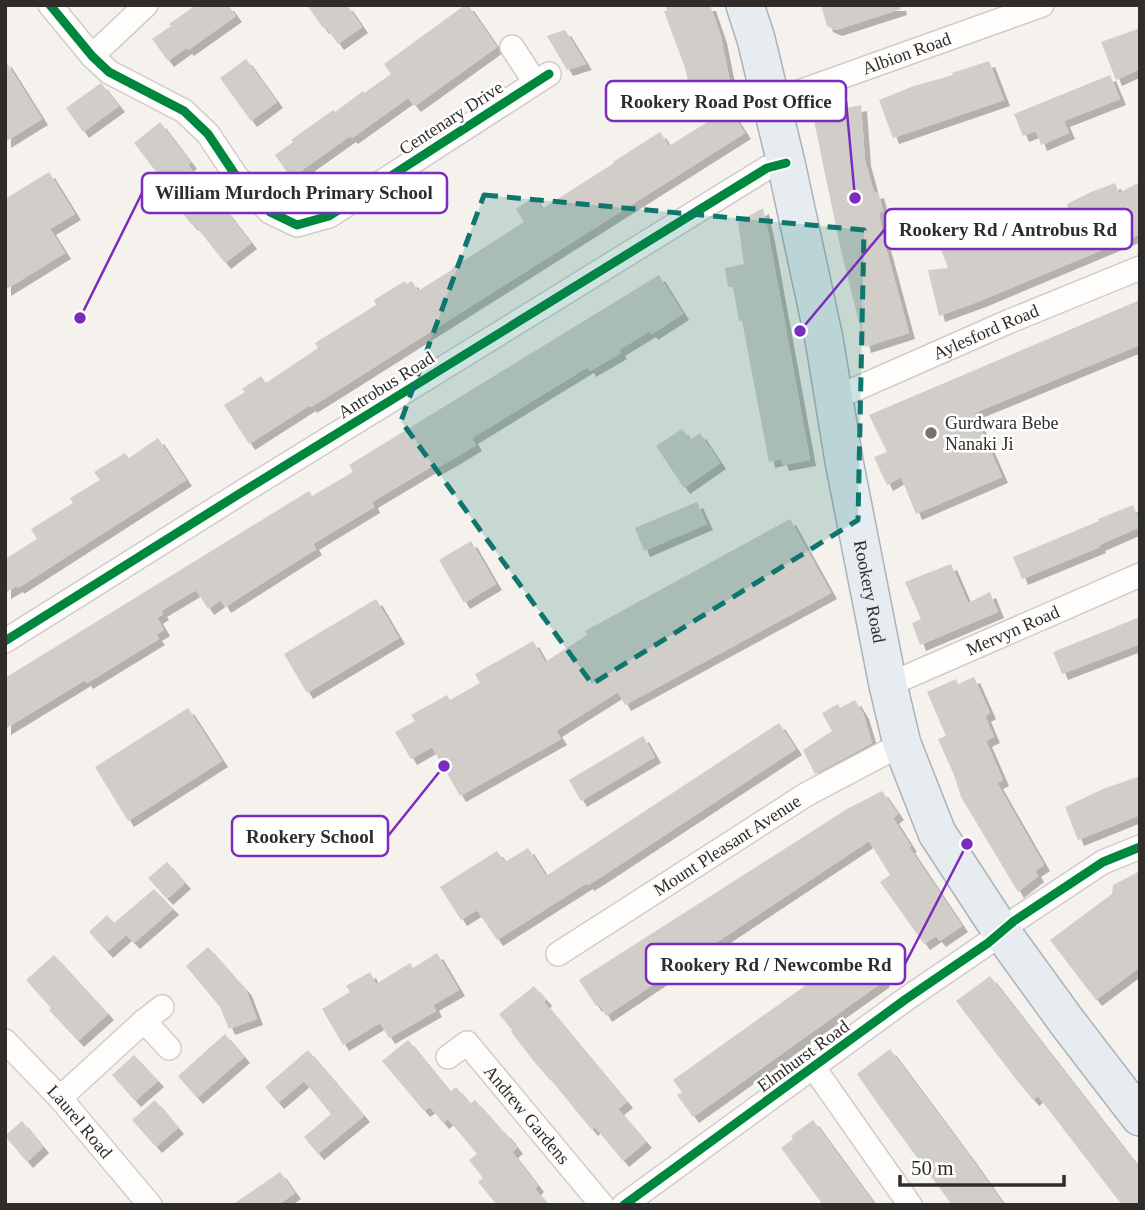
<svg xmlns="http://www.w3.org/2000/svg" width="1145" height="1210" font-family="'Times New Roman',serif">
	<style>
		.building { fill: #d1cdc9; filter: url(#shadow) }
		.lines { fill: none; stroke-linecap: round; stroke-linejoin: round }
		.street-casing { stroke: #d0cdc9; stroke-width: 26 }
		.primary-casing { stroke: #abb2b9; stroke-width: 40 }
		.street { stroke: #fefdfc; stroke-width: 23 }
		.primary { stroke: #e7ecf0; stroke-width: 37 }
		.cycleway-casing { stroke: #fff; stroke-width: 13 }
		.cycleway { stroke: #00873e; stroke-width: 9 }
		.marked { fill: #0f766e; fill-opacity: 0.2; stroke: #0f766e; stroke-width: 5; stroke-dasharray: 14 9; stroke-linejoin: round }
		.poi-dot { fill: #74716d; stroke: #fff; stroke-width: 2.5 }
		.labels { text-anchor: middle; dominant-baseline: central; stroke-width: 5; stroke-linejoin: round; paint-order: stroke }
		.street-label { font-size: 18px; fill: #2f2c29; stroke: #fff }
		.poi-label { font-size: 18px; fill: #2f2c29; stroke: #fff; text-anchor: start }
		.leader { fill: none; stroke: #7b2cbf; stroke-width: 2.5 }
		.callout-dot { fill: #7b2cbf; stroke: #fff; stroke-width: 2.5 }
		.callout { fill: #fff; stroke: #7b2cbf; stroke-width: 2.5 }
		.callout-label { font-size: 19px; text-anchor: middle; font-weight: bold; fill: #2f2c29 }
	</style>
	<defs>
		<filter id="shadow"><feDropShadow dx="6" dy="6" stdDeviation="0" flood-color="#0004"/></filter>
	</defs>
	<rect width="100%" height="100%" fill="#f5f1ec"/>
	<g class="building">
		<polygon points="196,5 228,5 236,16 188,50 186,48 168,61 152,39 171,26 169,24"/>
		<polygon points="307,5 347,5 362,27 338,44 326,27 323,28"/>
		<polygon points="465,5 468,5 497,47 415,106 408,98 352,138 350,136 291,178 275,155 293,142 291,140 333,110 335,112 363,91 364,93 391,74 384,64"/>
		<polygon points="665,5 710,5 721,37 730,82 747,107 734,116 745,133 343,387 311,407 310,405 249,444 224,405 245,392 242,389 261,376 266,383 318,348 315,343 376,305 374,300 405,281 406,284 412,281 418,291 453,269 452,268 524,222 516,209 534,197 542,209 614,163 613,162 660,132 669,146 709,121 689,86 685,68 664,11 667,11"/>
		<polygon points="821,5 900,5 901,9 836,30 827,26"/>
		<polygon points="1140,28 1140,69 1116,80 1101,42"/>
		<polygon points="565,30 586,64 567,70 547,36"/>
		<polygon points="246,59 277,102 251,121 220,78"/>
		<polygon points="5,60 42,119 5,142"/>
		<polygon points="989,61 1004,100 893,138 879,100 914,86 953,75 952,73"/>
		<polygon points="1110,75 1120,99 1064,121 1069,133 1041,145 1036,131 1023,136 1014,114"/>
		<polygon points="101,83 119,106 83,132 66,108"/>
		<polygon points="840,105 841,109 861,105 865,160 874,193 878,192 883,211 879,213 883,237 909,333 865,347 840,246 812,111"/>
		<polygon points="160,122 191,163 188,165 219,205 221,204 251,243 225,263 194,224 192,225 172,200 161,185 164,182 134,143"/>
		<polygon points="49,172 75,214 50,229 65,253 5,290 5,199"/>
		<polygon points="1140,182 1140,234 980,301 939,316 928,270 948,268 941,249 960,242 963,250 1048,217 1068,208 1067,204 1091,192 1115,183 1119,193"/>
		<polygon points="763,208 769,236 810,460 783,465 781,459 769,462 742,321 739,321 733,287 728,287 725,268 744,264 738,222"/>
		<polygon points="659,275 683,314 652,334 650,331 619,350 621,353 590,371 588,367 560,384 472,438 476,445 453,459 437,468 434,465 372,502 374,507 313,544 316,549 225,607 221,600 208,609 196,590 161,611 163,614 157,618 164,630 156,635 159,639 87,683 85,680 5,729 5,678 309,491 312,496 336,482 353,472 349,465"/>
		<polygon points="1140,300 1140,345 974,413 1002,477 916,514 901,477 887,485 874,457 887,452 869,415"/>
		<polygon points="682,429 690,440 700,433 720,463 684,488 656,446"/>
		<polygon points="158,438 186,480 18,588 17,586 5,593 5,559 37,539 31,529 73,503 70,498 100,480 94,472 125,453 129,458"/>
		<polygon points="697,502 707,524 644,551 635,528"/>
		<polygon points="1133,505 1140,522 1140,527 1099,545 1100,547 1022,579 1013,557 1099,521 1098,519"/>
		<polygon points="790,519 831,593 625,705 618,692 556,731 561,739 460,796 432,747 411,759 395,732 415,721 411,715 447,695 450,700 480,683 475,674 533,641 545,662 587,635 585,631"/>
		<polygon points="471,541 496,584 464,603 439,560"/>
		<polygon points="951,564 968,603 990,592 998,612 920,645 912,623 921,619 905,582"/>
		<polygon points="376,599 399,638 307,693 284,654"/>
		<polygon points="1140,617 1140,644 1062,674 1053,652"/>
		<polygon points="974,677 990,713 985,716 994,737 986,741 1003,780 997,783 1044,865 1035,871 1038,876 1018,892 961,797 954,775 938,739 946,736 927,692 956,679 958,684"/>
		<polygon points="855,700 863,713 872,743 815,774 803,750 832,731 822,713 838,704 840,708"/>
		<polygon points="188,708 222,761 128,821 95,767"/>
		<polygon points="779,723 796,749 598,879 588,885 587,883 497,940 477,910 461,920 440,887 497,851 505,862 528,848 546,876"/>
		<polygon points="643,736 655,757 581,801 569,780"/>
		<polygon points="1140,776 1140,815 1078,840 1065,807 1103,789"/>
		<polygon points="882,791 898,814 893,818 911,846 909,847 962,926 940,941 936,936 924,944 880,882 890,875 869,841 606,1016 599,1004 596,1006 579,980 847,809"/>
		<polygon points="167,862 185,883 167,899 148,878"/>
		<polygon points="1140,871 1140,967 1096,1000 1050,940 1112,894 1113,885"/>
		<polygon points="154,889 173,909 134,943 126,935 107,952 89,932 107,915 114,923"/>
		<polygon points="208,947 246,990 257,1019 229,1029 220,1007 186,966"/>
		<polygon points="858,948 866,960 869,958 884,981 693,1117 677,1095 682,1092 673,1080"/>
		<polygon points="437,953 459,990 433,1005 436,1011 389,1038 380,1023 343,1045 322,1009 350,992 346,986 370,972 376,984 410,963 413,968"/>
		<polygon points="54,955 108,1014 78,1041 49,1010 51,1008 26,980"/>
		<polygon points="990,976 1140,1169 1140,1205 1122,1205 1038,1096 1033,1100 1015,1078 956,1001"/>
		<polygon points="534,986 546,1000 544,1002 627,1102 618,1109 646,1142 623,1161 595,1127 592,1130 551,1080 550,1080 536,1064 511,1032 512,1030 499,1014"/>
		<polygon points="225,1034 244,1057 197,1098 178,1076"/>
		<polygon points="408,1040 450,1092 456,1087 470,1104 475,1100 504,1133 505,1132 517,1148 512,1152 538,1186 535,1189 548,1205 497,1205 478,1182 483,1178 469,1160 477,1154 448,1119 443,1123 430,1107 424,1111 382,1061"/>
		<polygon points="890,1049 971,1158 1004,1205 952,1205 880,1107 857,1074"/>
		<polygon points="308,1050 364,1116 318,1154 304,1137 331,1114 304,1081 278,1103 265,1087"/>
		<polygon points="134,1055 158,1081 135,1101 112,1075"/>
		<polygon points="155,1100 178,1128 156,1147 132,1120"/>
		<polygon points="813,1120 865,1191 875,1205 823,1205 787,1156 781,1148 793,1139 791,1136"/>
		<polygon points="22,1121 43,1147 27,1162 5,1136"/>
		<polygon points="280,1172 295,1193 278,1205 232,1205"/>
	</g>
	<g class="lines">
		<g class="street-casing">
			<g id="street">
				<polyline points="50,5 92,56 109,72 184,111 208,134 236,176 270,212 297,225 329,216 549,74"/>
				<polyline points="512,47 535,82"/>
				<polyline points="92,56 146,5"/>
				<path id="s1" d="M771 102 1042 5"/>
				<path id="s2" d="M833 396 849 392 1010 321 1140 268"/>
				<polyline points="5,641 239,494 767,168 786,163"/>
				<path id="s3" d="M888 685 1140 575"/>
				<path id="s4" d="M558 954 807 794 902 744"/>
				<polyline points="144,1021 169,1048"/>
				<path id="s5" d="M5 1041 60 1098 150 1205"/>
				<path id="s6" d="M448 1057 467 1043 602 1205"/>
				<polyline points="814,1068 910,1205"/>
				<polyline points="60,1098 144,1021 162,1007"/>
				<polyline points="624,1205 906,999 988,943 1014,921 1103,862 1140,847"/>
			</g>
		</g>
		<g class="primary-casing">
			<g id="primary">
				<path id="s7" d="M745 5 756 39 786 163 824 339 844 461 888 685 902 744 937 833 1001 931 1067 1022 1140 1117"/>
			</g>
		</g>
		<use href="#street" class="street"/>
		<use href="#primary" class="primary"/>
		<g class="cycleway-casing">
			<g id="cycleway">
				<polyline points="50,5 92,56 109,72 184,111 208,134 236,176 270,212 297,225 329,216 549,74"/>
				<polyline points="5,641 239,494 767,168 786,163"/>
				<polyline points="624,1205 906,999 988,943 1014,921 1103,862 1140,847"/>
			</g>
		</g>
		<use href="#cycleway" class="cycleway"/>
	</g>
	<path class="marked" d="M484 195 864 230 858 520 592 684 401 421Z"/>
	<circle class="poi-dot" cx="931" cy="433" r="7"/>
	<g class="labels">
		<g class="street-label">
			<text stroke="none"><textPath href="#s1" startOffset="144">Albion Road</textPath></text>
			<text transform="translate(451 118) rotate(-33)">Centenary Drive</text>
			<text stroke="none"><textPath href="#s2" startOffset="166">Aylesford Road</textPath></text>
			<text transform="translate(386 385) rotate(-32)">Antrobus Road</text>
			<text stroke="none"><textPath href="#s7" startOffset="600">Rookery Road</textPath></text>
			<text stroke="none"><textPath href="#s3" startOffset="136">Mervyn Road</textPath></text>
			<text stroke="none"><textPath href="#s4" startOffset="201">Mount Pleasant Avenue</textPath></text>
			<text transform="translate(803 1056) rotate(-36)">Elmhurst Road</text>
			<text stroke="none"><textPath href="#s6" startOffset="117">Andrew Gardens</textPath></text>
			<text stroke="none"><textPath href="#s5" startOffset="110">Laurel Road</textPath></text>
		</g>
		<g class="poi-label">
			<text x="945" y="423">Gurdwara Bebe<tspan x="945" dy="21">Nanaki Ji</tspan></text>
		</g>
	</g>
	<path class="leader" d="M855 198L846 101M80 318L142 193M800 331L885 229M444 766L388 836M967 844L905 964"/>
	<g class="callout-dot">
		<circle cx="855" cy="198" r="7"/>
		<circle cx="80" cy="318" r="7"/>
		<circle cx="800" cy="331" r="7"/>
		<circle cx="444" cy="766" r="7"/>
		<circle cx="967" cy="844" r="7"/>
	</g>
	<g class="callout">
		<rect x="606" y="81" width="240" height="40" rx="7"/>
		<rect x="142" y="173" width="305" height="40" rx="7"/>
		<rect x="885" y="209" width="247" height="40" rx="7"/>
		<rect x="232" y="816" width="156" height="40" rx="7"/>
		<rect x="646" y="944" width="259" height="40" rx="7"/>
	</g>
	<g class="callout-label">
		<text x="726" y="108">Rookery Road Post Office</text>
		<text x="294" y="199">William Murdoch Primary School</text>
		<text x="1008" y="236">Rookery Rd / Antrobus Rd</text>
		<text x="310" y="843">Rookery School</text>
		<text x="776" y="971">Rookery Rd / Newcombe Rd</text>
	</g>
	<rect width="1145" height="1210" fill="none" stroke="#2f2c29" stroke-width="14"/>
	<path d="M900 1175v10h164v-10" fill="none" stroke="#2f2c29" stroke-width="3.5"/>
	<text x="911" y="1175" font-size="21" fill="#2f2c29" stroke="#ffffff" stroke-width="5" paint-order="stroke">50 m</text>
</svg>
